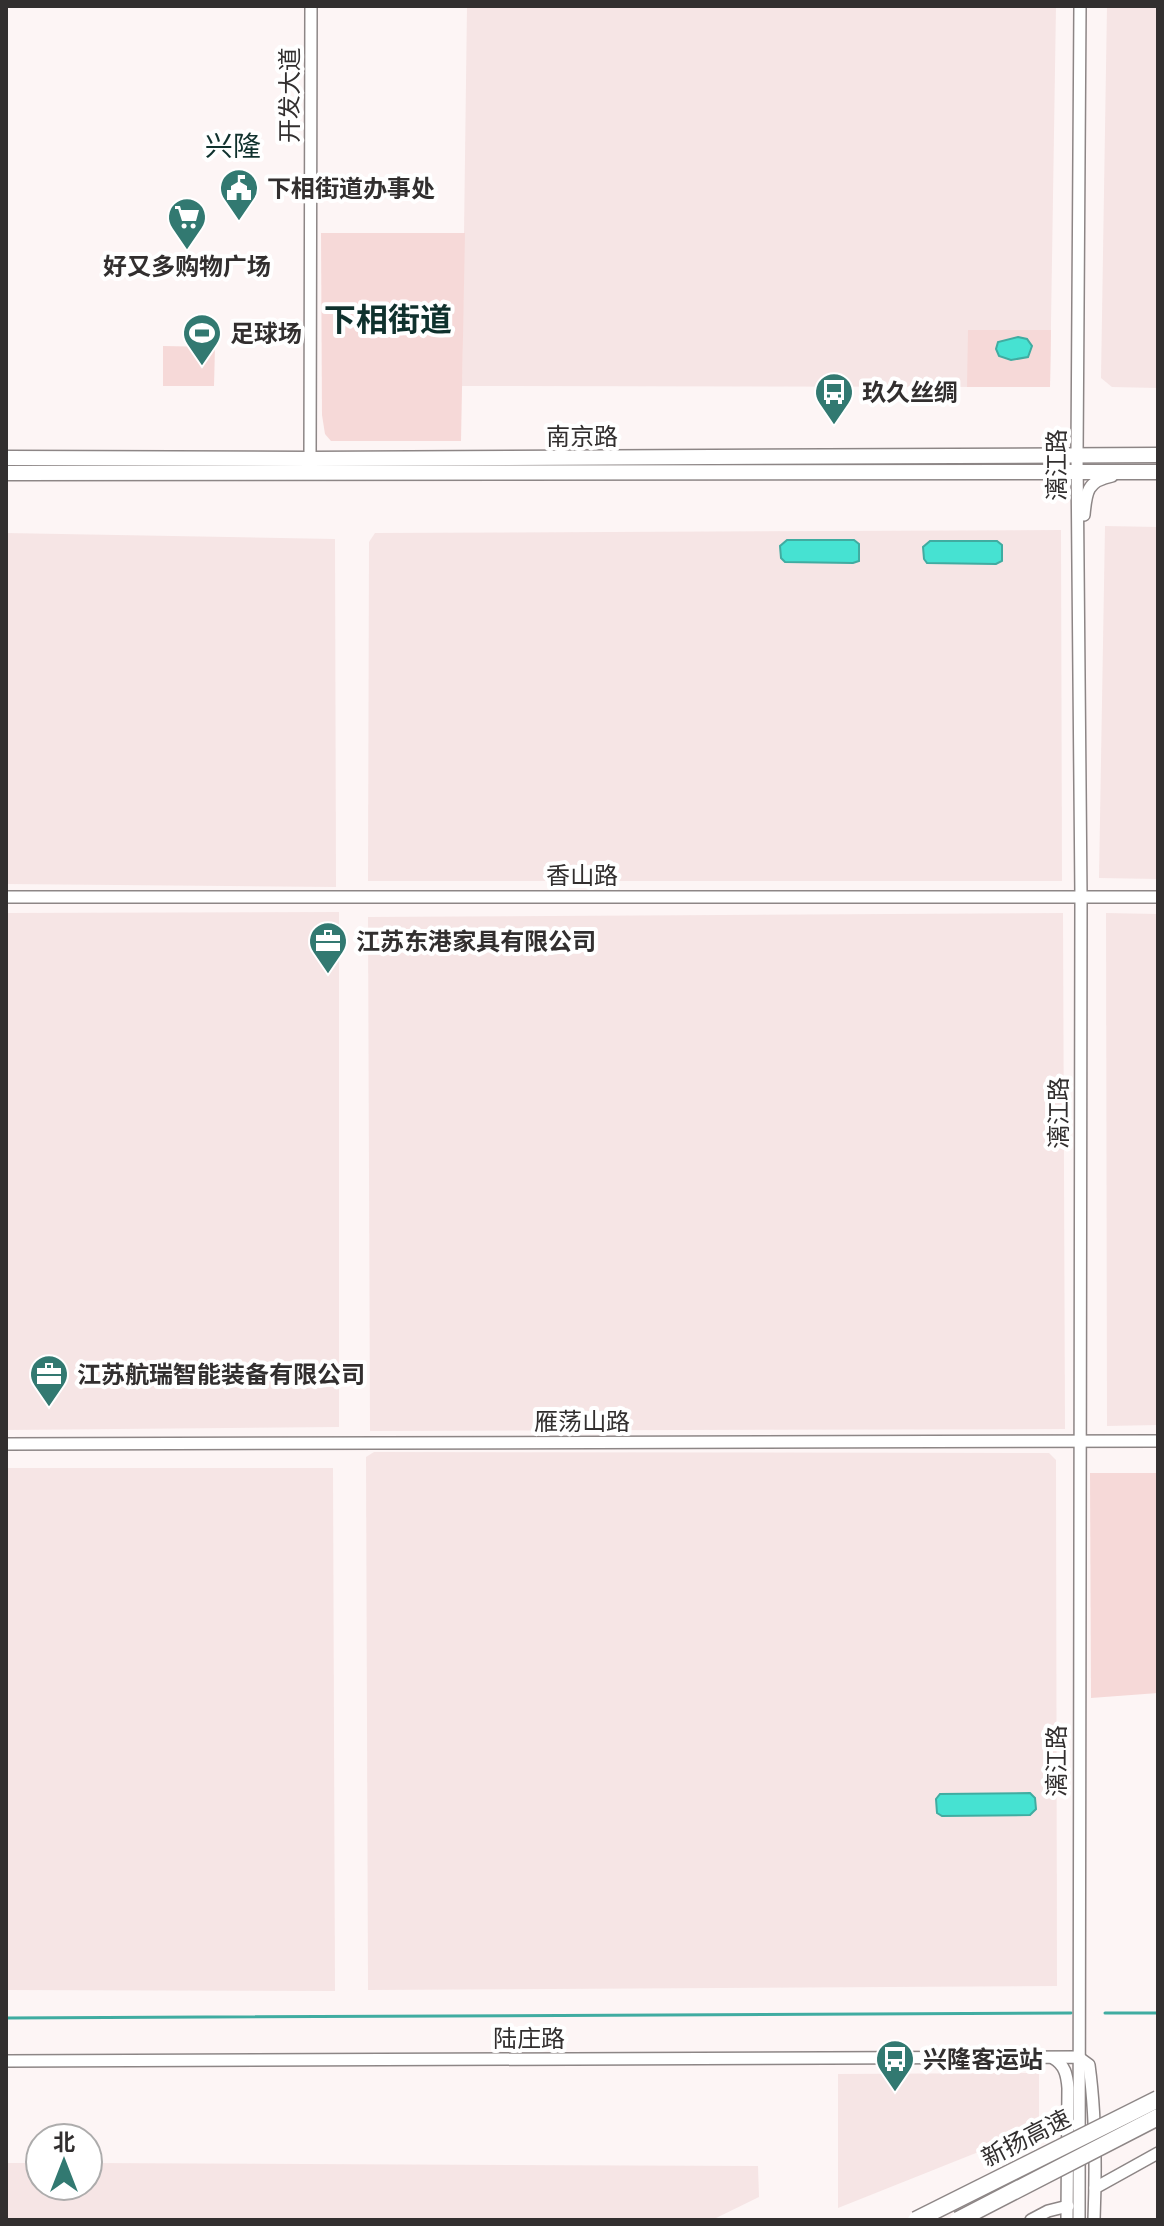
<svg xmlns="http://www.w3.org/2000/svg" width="1164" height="2226" font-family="Jost,'Noto Sans SC',sans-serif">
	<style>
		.built { fill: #f6e5e5 }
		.green { fill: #f6d9d8 }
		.water { fill: #46e2d2; stroke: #40aca1; stroke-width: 2 }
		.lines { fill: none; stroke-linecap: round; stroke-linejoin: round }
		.stream { stroke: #40aca1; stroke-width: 3 }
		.minor-casing { stroke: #8d8686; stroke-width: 14 }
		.major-casing { stroke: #8d8686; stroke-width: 17 }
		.minor { stroke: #fff; stroke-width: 11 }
		.major { stroke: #fff; stroke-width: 14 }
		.highway-bridge-casing { stroke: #8d8686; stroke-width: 19; stroke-linecap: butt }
		.highway-bridge { stroke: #fff; stroke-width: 16 }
		.labels { text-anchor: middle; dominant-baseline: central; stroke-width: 8; stroke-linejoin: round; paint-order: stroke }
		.street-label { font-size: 24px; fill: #322f2f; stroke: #fff }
		.poi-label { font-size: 24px; font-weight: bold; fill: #322f2f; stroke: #fff; text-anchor: start }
		.quarter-label { font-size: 28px; fill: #0f312d; stroke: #fff }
		.district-label { font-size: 32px; font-weight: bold; fill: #0f312d; stroke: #fff }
	</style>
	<rect width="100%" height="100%" fill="#fdf5f5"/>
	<g class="built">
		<polygon points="467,6 1056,6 1050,387 462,386"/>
		<polygon points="1107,6 1158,6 1158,388 1112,387 1101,378"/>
		<polygon points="1105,526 1158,527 1158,879 1099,878"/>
		<polygon points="1061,530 1062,881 368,881 369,542 375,533"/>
		<polygon points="6,533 335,539 336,887 6,884"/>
		<polygon points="339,912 339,1427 6,1430 6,913"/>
		<polygon points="1063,913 1065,1429 370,1431 368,917"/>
		<polygon points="1106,913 1158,914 1158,1425 1107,1426"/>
		<polygon points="374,1452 1049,1453 1056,1460 1057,1986 368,1990 366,1457"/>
		<polygon points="6,1468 333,1468 335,1991 6,1990"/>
		<polygon points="1039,2073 1039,2128 838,2208 838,2074"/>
		<polygon points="6,2163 40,2163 40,2186 88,2186 88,2163 758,2166 759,2197 712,2220 6,2220"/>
	</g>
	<g class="green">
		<polygon points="321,233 465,233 461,441 331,441 325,434 322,415"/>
		<polygon points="968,330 1051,330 1050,387 967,387"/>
		<polygon points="163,346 215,347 214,386 163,386"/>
		<polygon points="1090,1473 1158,1473 1158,1693 1091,1698"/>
	</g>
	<g class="water">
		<polygon points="1018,337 1027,339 1032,346 1028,357 1011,360 999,356 996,349 998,342"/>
		<polygon points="787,540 854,540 859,544 859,561 853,563 785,562 781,558 780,546"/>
		<polygon points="930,541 997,541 1002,545 1002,561 996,564 927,563 924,559 923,547"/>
		<polygon points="1030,1793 1035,1798 1036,1809 1030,1815 942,1816 937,1813 936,1799 940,1794"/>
	</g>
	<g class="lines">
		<g class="stream">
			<polyline points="1105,2013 1158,2013"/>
			<polyline points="6,2018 1071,2013"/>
		</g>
		<g class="minor-casing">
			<g id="minor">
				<polyline points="310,465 311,6"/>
				<path d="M1084 515C1086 492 1087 481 1112 476"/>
				<polyline points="6,897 1158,897"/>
				<polyline points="6,1444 1158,1441"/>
				<path d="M1053 2058C1065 2065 1067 2075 1068 2088L1067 2220"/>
				<path d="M6 2061 1078 2057 1089 2065C1096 2116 1096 2169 1094 2220"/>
				<polyline points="1095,2188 1158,2153"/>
				<polyline points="1031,2220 1048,2211 1068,2206"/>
				<polyline points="1079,2220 1081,897 1077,455 1080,6"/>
			</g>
		</g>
		<g class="major-casing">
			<g id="major">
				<polyline points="6,458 310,459 1158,455"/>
				<polyline points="6,473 1158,472"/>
			</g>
		</g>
		<use href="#minor" class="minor"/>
		<use href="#major" class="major"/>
		<g class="highway-bridge-casing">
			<g id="highway-bridge">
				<polyline points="916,2220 1158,2099"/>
				<polyline points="958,2220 1158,2117"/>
			</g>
		</g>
		<use href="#highway-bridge" class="highway-bridge"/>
	</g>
	<defs>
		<g id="civic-pin" transform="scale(2)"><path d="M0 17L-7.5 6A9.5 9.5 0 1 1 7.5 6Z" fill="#327971" stroke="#fff"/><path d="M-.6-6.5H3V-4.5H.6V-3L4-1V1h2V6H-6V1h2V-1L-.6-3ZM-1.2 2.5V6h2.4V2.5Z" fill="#fff"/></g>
		<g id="supermarket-pin" transform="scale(2)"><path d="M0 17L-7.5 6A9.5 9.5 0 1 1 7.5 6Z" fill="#327971" stroke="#fff"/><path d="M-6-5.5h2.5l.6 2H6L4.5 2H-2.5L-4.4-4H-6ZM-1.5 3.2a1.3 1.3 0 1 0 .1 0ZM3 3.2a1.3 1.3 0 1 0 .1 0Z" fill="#fff"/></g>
		<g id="stadium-pin" transform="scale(2)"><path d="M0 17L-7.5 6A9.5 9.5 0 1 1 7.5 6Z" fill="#327971" stroke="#fff"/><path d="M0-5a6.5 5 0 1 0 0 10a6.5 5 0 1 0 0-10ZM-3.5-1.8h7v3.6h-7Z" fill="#fff"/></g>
		<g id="bus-pin" transform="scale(2)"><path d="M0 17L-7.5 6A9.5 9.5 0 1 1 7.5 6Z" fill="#327971" stroke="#fff"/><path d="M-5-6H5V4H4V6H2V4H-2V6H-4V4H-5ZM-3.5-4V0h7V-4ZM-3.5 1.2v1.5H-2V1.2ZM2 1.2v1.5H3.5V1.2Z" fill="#fff"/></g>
		<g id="office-pin" transform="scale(2)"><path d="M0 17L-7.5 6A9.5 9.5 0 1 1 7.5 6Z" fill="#327971" stroke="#fff"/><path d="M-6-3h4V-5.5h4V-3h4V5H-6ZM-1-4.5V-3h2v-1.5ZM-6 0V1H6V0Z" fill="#fff"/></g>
	</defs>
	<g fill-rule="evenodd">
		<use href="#civic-pin" x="239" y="188"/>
		<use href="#supermarket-pin" x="187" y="217"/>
		<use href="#stadium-pin" x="202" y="333"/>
		<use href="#bus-pin" x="834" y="392"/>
		<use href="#office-pin" x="328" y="941"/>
		<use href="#office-pin" x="49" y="1374"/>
		<use href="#bus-pin" x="895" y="2059"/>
	</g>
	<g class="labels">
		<g class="street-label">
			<text transform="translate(289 95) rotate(-90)">开发大道</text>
			<text x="582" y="436">南京路</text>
			<text transform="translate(1056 465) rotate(-90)">漓江路</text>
			<text x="582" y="875">香山路</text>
			<text transform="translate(1058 1113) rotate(-90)">漓江路</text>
			<text x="582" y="1421">雁荡山路</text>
			<text transform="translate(1056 1761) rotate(-90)">漓江路</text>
			<text x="529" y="2038">陆庄路</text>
			<text transform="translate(1026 2138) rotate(-27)">新扬高速</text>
		</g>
		<g class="poi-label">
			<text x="267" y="188">下相街道办事处</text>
			<text x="187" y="266" text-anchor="middle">好又多购物广场</text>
			<text x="230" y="333">足球场</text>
			<text x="862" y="392">玖久丝绸</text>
			<text x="356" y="941">江苏东港家具有限公司</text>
			<text x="77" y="1374">江苏航瑞智能装备有限公司</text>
			<text x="923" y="2059">兴隆客运站</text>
		</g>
		<g class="quarter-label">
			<text x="233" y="146">兴隆</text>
		</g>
		<g class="district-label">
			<text x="388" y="320">下相街道</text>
		</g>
	</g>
	<rect width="1164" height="2226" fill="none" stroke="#322f2f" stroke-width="16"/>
	<g transform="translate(64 2162)"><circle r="38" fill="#ffffff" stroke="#adacac" stroke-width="2"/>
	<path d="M0-6L14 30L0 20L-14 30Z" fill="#327971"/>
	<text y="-12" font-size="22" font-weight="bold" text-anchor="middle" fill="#322f2f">北</text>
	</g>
</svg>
